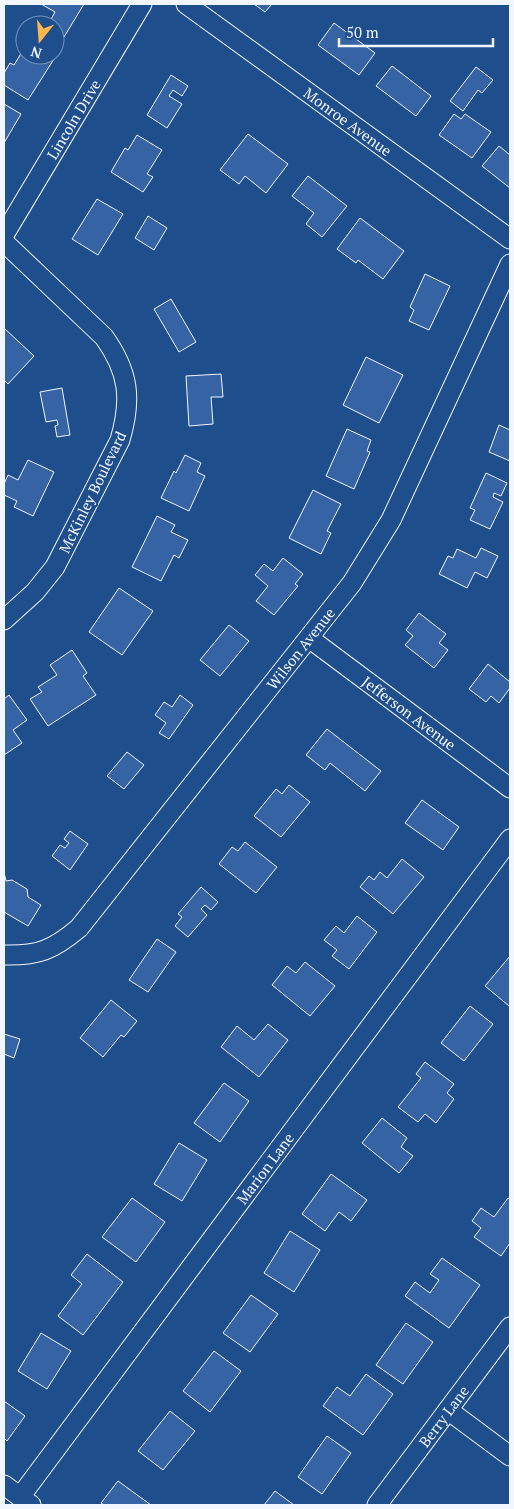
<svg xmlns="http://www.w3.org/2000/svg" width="514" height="1509" font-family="'PT Serif',serif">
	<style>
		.building { fill: #3563a3; stroke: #f2f6ff }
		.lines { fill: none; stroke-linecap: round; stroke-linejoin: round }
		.street-casing { stroke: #f2f6ff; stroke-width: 21 }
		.street { stroke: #1f4e8c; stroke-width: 19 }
		.labels { text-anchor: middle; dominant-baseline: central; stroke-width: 4; stroke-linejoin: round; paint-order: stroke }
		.street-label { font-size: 15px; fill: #f2f6ff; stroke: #1f4e8c }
	</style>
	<rect width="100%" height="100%" fill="#1f4e8c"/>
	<g class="building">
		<polygon points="41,4 84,4 64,37 55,32 55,25 48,25 55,12"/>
		<polygon points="254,4 272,4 265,12"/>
		<polygon points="334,23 375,53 359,75 318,45"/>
		<polygon points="25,47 25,55 48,55 54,59 28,100 4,85 4,73 10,63 14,65"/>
		<polygon points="392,66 431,96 416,116 376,86"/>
		<polygon points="476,67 493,80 482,93 478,90 463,111 450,101"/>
		<polygon points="171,75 188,86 182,96 173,90 169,96 182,104 167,128 147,115"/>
		<polygon points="4,104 21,114 4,143"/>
		<polygon points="454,114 461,119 465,114 491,132 472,158 439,135"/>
		<polygon points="248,134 288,164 266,193 245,176 239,184 220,170"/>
		<polygon points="137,135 162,150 147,174 153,177 143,192 111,172 125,148 128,150"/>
		<polygon points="499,146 510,155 510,188 482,166"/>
		<polygon points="308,176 347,206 322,237 306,224 314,213 292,196"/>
		<polygon points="97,199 123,214 98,255 72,239"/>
		<polygon points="148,216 167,228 154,250 135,238"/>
		<polygon points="360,218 404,251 383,279 358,260 356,263 337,249"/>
		<polygon points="425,274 450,286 429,330 409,321 414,310 410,307"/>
		<polygon points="171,299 196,342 179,352 154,309"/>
		<polygon points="4,328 34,356 8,384 4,380"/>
		<polygon points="366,357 403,375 379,423 343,405"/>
		<polygon points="221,374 223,397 211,397 213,424 189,426 186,376"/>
		<polygon points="62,388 70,435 57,437 55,426 58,425 57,420 46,422 40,392"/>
		<polygon points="499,425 510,430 510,461 489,452"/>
		<polygon points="347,429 371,440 367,451 370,452 354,489 326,476"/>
		<polygon points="185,455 201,463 197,472 205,476 189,511 161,498 174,471 176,473"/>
		<polygon points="28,460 54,472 33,516 14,507 17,501 4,495 4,484 8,475 18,480"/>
		<polygon points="486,473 507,483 501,496 494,493 493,497 503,502 490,529 470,520 475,510 470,508"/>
		<polygon points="313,490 341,504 327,531 331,533 321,554 289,538"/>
		<polygon points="157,516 175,525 171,532 188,540 179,558 174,555 161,581 132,567"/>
		<polygon points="481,548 498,556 487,578 475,572 467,588 439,574 448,556 453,558 457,549 476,558"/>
		<polygon points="283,558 303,574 295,584 298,586 274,615 256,601 268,586 255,575 264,564 273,571"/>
		<polygon points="119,588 153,611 122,655 89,632"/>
		<polygon points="419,613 446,634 439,643 448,650 434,668 405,645 413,636 406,630"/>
		<polygon points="229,625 249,641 220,676 200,660"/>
		<polygon points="72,650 87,673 83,676 96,695 48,726 30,699 42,692 38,687 57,675 50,665"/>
		<polygon points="488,664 510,682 510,688 499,703 491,696 486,702 469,689"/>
		<polygon points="9,695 27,720 13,730 22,743 4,755 4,699"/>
		<polygon points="180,695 193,705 169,739 159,733 166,723 155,715 164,702 172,707"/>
		<polygon points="327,729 381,771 365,791 330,763 325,770 306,755"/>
		<polygon points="127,752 144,765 124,789 107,776"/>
		<polygon points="289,785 310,802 281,837 254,816 276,789 282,794"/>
		<polygon points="422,800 459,827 443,850 405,823"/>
		<polygon points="70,831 88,844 70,870 52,856 60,845 65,848 69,843 64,839"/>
		<polygon points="245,842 277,867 256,893 219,864 232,847 238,851"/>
		<polygon points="402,859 424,877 393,914 360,887 369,876 374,880 380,872 387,878"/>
		<polygon points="4,872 6,881 12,880 27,889 28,897 41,905 28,926 4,912"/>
		<polygon points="201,887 218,902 211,910 205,905 201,909 207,915 188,937 175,926 182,917 178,914"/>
		<polygon points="357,916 377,932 349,969 332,956 337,950 324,940 336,926 344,933"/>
		<polygon points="157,939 176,952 148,992 129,980"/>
		<polygon points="510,956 510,1005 509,1006 485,986"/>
		<polygon points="305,962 335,986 310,1016 272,985 287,966 296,973"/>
		<polygon points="111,1000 137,1021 124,1037 121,1035 103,1057 80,1038"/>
		<polygon points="470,1006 493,1024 464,1061 441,1043"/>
		<polygon points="268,1024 288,1040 259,1077 221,1047 237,1026 254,1040"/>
		<polygon points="4,1034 20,1039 14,1058 4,1054"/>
		<polygon points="425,1062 454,1084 447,1093 454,1099 436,1123 425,1114 418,1122 398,1107 421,1078 416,1074"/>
		<polygon points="224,1083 249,1101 220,1142 194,1123"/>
		<polygon points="382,1118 407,1138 401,1147 413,1156 399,1173 362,1143"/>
		<polygon points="179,1143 207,1160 182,1201 154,1184"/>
		<polygon points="331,1174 367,1200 351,1221 339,1212 325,1231 302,1214"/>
		<polygon points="132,1198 165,1222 136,1262 102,1237"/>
		<polygon points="508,1198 510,1199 510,1243 501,1256 474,1237 481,1228 472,1221 481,1208 494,1217"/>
		<polygon points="290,1231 320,1250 294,1292 264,1273"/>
		<polygon points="87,1254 123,1282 83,1335 58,1316 82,1284 71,1275"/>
		<polygon points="442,1258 480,1285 449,1328 405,1296 415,1282 430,1293 439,1280 430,1274"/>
		<polygon points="251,1295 278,1314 250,1352 223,1333"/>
		<polygon points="406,1323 433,1342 403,1384 376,1365"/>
		<polygon points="41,1333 71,1351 47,1389 18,1371"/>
		<polygon points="214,1351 241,1371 210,1412 183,1391"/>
		<polygon points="366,1374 393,1394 363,1435 323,1406 337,1387 350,1396"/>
		<polygon points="4,1401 25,1416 7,1441 4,1438"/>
		<polygon points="170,1411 195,1431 163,1470 138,1451"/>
		<polygon points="327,1436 351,1453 322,1494 298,1477"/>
		<polygon points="118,1481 151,1505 104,1505 101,1503"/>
		<polygon points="275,1491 294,1505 264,1505"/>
	</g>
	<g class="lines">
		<g class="street-casing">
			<g id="street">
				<path id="s1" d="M186 4 510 239"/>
				<path id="s2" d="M4 235 142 4"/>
				<path d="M4 242 104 337C129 372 132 399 120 440L55 567 35 592 4 620"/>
				<path id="s3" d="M309 638 510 788"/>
				<path id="s4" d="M4 955C38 956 53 950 79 928L352 583 391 520 510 264"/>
				<polyline points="448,1410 510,1456"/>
				<polyline points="4,1485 31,1505"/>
				<path id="s5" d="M20 1497 510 839"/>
				<path id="s6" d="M377 1505 510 1327"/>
			</g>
		</g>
		<use href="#street" class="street"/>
	</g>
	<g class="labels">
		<g class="street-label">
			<text stroke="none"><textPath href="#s2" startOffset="135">Lincoln Drive</textPath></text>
			<text stroke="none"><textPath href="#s1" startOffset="200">Monroe Avenue</textPath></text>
			<text transform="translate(92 492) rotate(-64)">McKinley Boulevard</text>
			<text stroke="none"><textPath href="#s4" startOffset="439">Wilson Avenue</textPath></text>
			<text stroke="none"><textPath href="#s3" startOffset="125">Jefferson Avenue</textPath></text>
			<text stroke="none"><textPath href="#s5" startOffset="410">Marion Lane</textPath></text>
			<text stroke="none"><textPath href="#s6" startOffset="111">Berry Lane</textPath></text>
		</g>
	</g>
	<rect width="514" height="1509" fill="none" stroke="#f2f6ff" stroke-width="10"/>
	<g transform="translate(40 40) rotate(197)"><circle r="24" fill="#1f4e8c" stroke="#7391ba"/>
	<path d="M0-4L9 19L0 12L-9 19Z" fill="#ffb74d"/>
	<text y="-8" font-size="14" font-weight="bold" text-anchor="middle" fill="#f2f6ff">N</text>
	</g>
	<path d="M339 38v8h154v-8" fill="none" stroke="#f2f6ff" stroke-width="2.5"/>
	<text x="346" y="38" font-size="15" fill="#f2f6ff" stroke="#1f4e8c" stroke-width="4" paint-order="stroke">50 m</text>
</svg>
